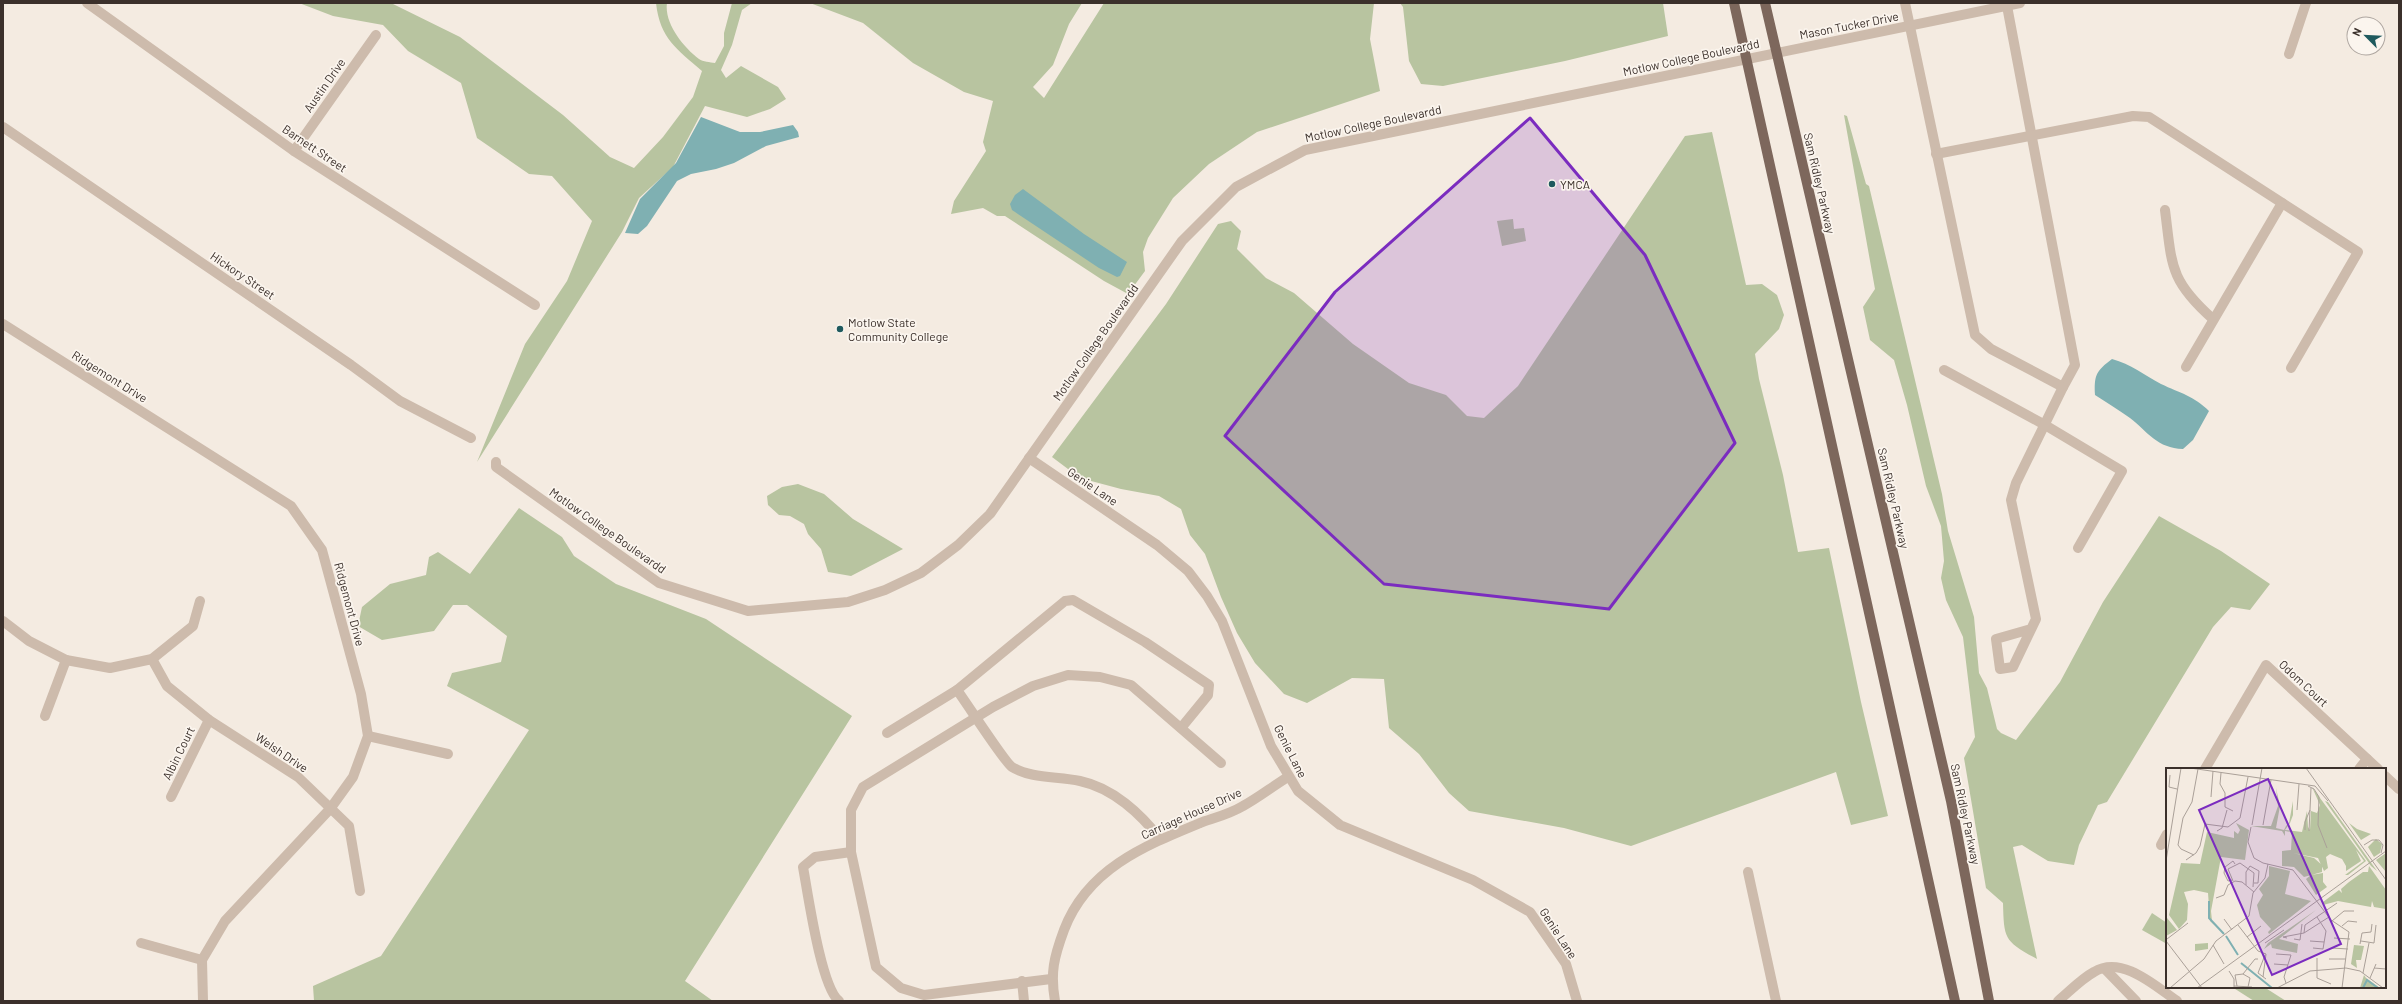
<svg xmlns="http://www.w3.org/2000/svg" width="2402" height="1004" font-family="Barlow,sans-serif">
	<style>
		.green { fill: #b8c4a0 }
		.water { fill: #7fb0b2 }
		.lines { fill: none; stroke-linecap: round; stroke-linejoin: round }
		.minor { stroke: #cdbbac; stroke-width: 10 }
		.primary { stroke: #7d675c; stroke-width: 10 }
		.marked { fill: #7b2cbf; fill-opacity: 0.2; stroke: #7b2cbf; stroke-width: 3; stroke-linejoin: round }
		.poi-dot { fill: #1f5a5e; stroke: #fbf5ee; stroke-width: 1.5 }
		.labels { text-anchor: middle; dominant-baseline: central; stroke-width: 3.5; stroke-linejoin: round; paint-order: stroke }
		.street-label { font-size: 12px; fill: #3b302b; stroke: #fbf5ee }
		.poi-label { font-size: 12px; fill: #3b302b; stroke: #fbf5ee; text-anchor: start }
		.inset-river { fill: none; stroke: #7fb0b2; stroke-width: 2 }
		.inset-road { fill: none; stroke: #aaa098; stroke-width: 1 }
		.view { fill: #7b2cbf; fill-opacity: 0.15; stroke: #7b2cbf; stroke-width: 2 }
		.inset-edge { fill: none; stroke: #3b302b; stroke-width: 2 }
	</style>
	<rect width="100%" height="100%" fill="#f4ebe1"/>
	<g class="green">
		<path d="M299 3H391L460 37 563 115 610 157 634 168 663 137 693 97 702 71C677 49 660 39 656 3H667C664 23 683 47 699 59 703 62 710 62 715 63L724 46V33L732 3H752L742 10 732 45 721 70 726 78 741 66 778 87 786 99 770 109 747 117 705 106 673 167 639 198 622 232 477 462 525 344 567 281 592 221 552 176 529 174 477 138 461 83 408 51 383 25 333 16Z"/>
		<polygon points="810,3 1082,3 1069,24 1053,65 1033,87 1044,98 1104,3 1374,3 1370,39 1380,91 1257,132 1209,164 1173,198 1148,238 1143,252 1145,271 1128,294 1104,281 1005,216 997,216 983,208 951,214 954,201 986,151 983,142 993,101 964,92 913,63 863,23"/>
		<polygon points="1400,3 1663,3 1668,36 1565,61 1443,86 1421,84 1409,61 1403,7"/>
		<path d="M1844 115 1847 116 1866 184 1869 186 1942 494 1948 531 1974 617 1979 673 1987 688 1997 729 2001 733 2016 740 2060 682 2103 602 2159 516 2221 551 2270 584 2250 610 2231 607 2213 627 2107 802 2098 805 2079 845 2074 865 2048 861 2022 845 2013 847 2037 959C2004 941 2004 939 2003 903L1986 888 1964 758 1975 737 1963 637 1946 600 1941 578 1944 561 1941 526 1926 486 1907 405 1894 360 1870 340 1863 307 1875 289Z"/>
		<polygon points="1712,132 1746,285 1762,284 1777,295 1784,315 1779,329 1755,354 1759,379 1783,475 1798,552 1829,548 1861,702 1888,816 1851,825 1836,772 1631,846 1564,828 1469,811 1449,793 1419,754 1389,728 1384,679 1352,678 1307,703 1284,694 1255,663 1237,633 1221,597 1205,554 1190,535 1181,509 1159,496 1121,489 1080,478 1052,457 1166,304 1218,224 1231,221 1241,231 1237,249 1266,278 1294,293 1353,344 1409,383 1446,395 1467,416 1484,418 1518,386 1685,136"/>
		<polygon points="1513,219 1514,229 1524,228 1526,241 1502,246 1497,221"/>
		<polygon points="798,484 824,494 853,519 903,549 851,576 828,572 821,549 808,534 804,524 790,516 779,515 768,505 767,496 782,487"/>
		<polygon points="519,508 562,537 574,556 616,584 706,619 852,716 685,981 713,1001 314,1001 313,986 381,956 529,730 447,686 452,673 501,662 507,636 467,605 453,605 434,631 382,640 358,626 362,607 390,584 426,575 429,557 438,552 470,574"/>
		<polygon points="2152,913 2167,923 2167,944 2142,930"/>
		<polygon points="2232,987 2264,987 2286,1001 2254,1001"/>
	</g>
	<g class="water">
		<polygon points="701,117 740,132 760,132 793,125 798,132 799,137 766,146 734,163 716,169 691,174 677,181 647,226 638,234 625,233 640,199 676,163"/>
		<polygon points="1023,189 1084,234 1127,262 1120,276 1117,277 1099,268 1012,210 1010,204 1015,195"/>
		<path d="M2112 359C2131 364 2144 375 2161 384 2180 393 2194 396 2209 411L2193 440 2183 449C2157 448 2149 433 2130 418 2119 410 2107 403 2095 395 2094 375 2096 371 2112 359Z"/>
	</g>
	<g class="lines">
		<g class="minor">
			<polyline points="87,3 294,151 535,305"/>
			<polyline points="1905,3 1975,335 1991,349 2063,387 2075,365 2007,6"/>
			<polyline points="2289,54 2306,3"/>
			<polyline points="3,127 351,365 400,401 471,438"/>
			<polyline points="294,151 376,35"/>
			<polyline points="1936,154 2133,116 2149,117 2358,252 2291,368"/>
			<path d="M2165 210C2172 265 2169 280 2213 319"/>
			<polyline points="3,324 291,506 322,550 361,694 368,736 353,777 330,809 225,921 202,960 203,1001"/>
			<polyline points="2186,367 2282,203"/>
			<polyline points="1944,370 2045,425 2122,471 2078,548"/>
			<polyline points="1029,458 1157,545 1188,571 1207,596 1222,621 1271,746 1298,791 1340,825 1473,880 1530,912 1566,964 1577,1001"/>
			<polyline points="496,462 496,467 659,583 748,611 848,602 885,590 921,573 958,545 990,514 1182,241 1236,187 1305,150 2020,3"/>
			<polyline points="3,621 29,641 66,660 110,668 152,659 193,626 200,601"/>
			<polyline points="2031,629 1996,639 2000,669 2013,667 2036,619 2011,500 2016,483 2063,387"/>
			<polyline points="152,659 167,686 209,720 298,777 349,826 360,891"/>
			<polyline points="45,716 66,660"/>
			<polyline points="887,733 957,690"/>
			<polyline points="368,736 448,754"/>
			<polyline points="2205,769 2266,665 2378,769"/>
			<polyline points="2359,769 2367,759"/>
			<polyline points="2385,776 2399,789"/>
			<polyline points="171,797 209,720"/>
			<path d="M1160 839C1141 814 1113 788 1080 781 1058 776 1032 779 1012 767 1005 763 966 702 957 690L1065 601 1073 600 1145 642 1209 685 1208 695 1181 728"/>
			<polyline points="2161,845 2167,834"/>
			<polyline points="1748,872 1776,1001"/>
			<polyline points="141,943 202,960"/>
			<polyline points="2105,969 2136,1001"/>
			<polyline points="1051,979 924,995 901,988 876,967 851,852 851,810 863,787 993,707 1033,686 1068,675 1100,677 1131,685 1221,763"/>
			<polyline points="1022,981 1024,1001"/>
			<path d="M839 1001C821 987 808 894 803 867L815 857 851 852"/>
			<path d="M1055 1001C1050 973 1054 957 1064 930 1087 869 1144 846 1200 823 1214 818 1230 814 1243 806 1258 798 1273 786 1288 777"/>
			<path d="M2058 1001C2069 992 2081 979 2094 972 2122 955 2155 986 2177 1001"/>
		</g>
		<g class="primary">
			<polyline points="1734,3 1955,1001"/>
			<polyline points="1765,3 1951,801 1989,1001"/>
		</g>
	</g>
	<path class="marked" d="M1530 118 1645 255 1735 443 1609 609 1384 584 1225 436 1335 292Z"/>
	<g class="poi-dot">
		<circle cx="1552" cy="184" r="4"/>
		<circle cx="840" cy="329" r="4"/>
	</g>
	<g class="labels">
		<g class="street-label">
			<text transform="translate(1849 25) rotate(-11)">Mason Tucker Drive</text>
			<text transform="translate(1691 57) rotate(-12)">Motlow College Boulevardd</text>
			<text transform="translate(324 85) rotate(-55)">Austin Drive</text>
			<text transform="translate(1373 123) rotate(-12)">Motlow College Boulevardd</text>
			<text transform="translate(315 148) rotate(34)">Barnett Street</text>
			<text transform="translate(1820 183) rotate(77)">Sam Ridley Parkway</text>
			<text transform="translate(243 275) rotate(34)">Hickory Street</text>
			<text transform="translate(1095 342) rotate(-55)">Motlow College Boulevardd</text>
			<text transform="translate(110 376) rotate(32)">Ridgemont Drive</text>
			<text transform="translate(1093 486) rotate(34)">Genie Lane</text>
			<text transform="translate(1894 498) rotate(77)">Sam Ridley Parkway</text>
			<text transform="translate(608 530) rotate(35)">Motlow College Boulevardd</text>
			<text transform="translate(350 604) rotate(75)">Ridgemont Drive</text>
			<text transform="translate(2304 683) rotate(43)">Odom Court</text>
			<text transform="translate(1291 751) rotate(63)">Genie Lane</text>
			<text transform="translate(282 752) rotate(34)">Welsh Drive</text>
			<text transform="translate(178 753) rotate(-64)">Albin Court</text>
			<text transform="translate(1191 813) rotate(-24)">Carriage House Drive</text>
			<text transform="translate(1966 814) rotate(78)">Sam Ridley Parkway</text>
			<text transform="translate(1559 933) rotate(57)">Genie Lane</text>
		</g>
		<g class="poi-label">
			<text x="1560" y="184">YMCA</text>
			<text x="848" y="322">Motlow State<tspan x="848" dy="14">Community College</tspan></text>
		</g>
	</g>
	<g transform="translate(2166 768)">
		<rect width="220" height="220" fill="#f4ebe1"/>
		<path d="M146 19 200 93 182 107H179L198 93 190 82 195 93 180 103V98L176 91 164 86 160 89 162 100 158 103 152 90 127 85 148 90 156 97V104L138 109 128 99 116 98V83L125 82 126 64 119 63V68L116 63 85 58H105L112 38 110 20 114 38 110 60 118 62 120 58 123 55 127 33V47L124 55 119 62 136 64 141 43 142 59 144 62 145 43 151 45 154 37ZM159 33 162 34 211 103 205 98ZM70 55 83 62 79 92 55 89 45 143 46 153 58 166 44 153 42 125 28 122 18 124 22 136 21 152 13 161 3 147 15 95 34 96 41 64 68 70V63L72 66 74 62ZM183 55 191 61 205 66 195 72ZM210 71 216 76 214 85 208 89 202 79ZM220 85V104L210 92ZM103 98 124 103 119 126 145 133 103 166 102 164 105 161 94 149 91 137 97 127 93 121 103 108ZM203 98 220 122V141L208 139 206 133 205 139 172 133 157 137V134L173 122 176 125 175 121 183 114 197 104H202ZM157 105V114L161 119 150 127 140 111 145 107ZM150 142 113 171 132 176 131 185 106 180 105 176 98 181 102 175ZM1 150 11 162 0 168V151ZM42 175V181L29 183V176ZM188 177 198 178 195 192H190L191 200 185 196ZM198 207 200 210 214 220H194Z" fill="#b8c4a0"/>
		<path class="inset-river" d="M43 133V150L58 166M60 168 72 187M75 195 106 220M197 220 201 212 212 220"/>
		<path class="inset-road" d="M24 0 149 18 162 33M140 0 220 112M55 5 54 16 59 25V39L67 43M4 7 3 19 11 21M142 18 148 21 153 29 152 57 161 80M45 29 47 3M131 42 133 16M86 57 96 0M97 57 105 12M85 59 82 74 88 90 97 95 127 102 165 152 183 164 176 220M139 62V54L144 42M51 63 56 60 61 42M143 63 145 20M198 77 206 72H213L217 77 215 85M28 87 15 81 12 77 17 50 26 34 32 1M20 92 30 85 34 78 39 56 62 59 74 50 82 9M0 93 15 0M66 112 62 113 58 105 59 99 67 93 69 96M67 113 62 101 74 95 88 105 87 119M80 117V104L84 98 93 103 92 115H88M50 130 58 127 62 117 69 113 76 114 88 124M163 149 138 165 139 157 171 135M58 151 66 162M166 153 178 143H188M72 157 92 183 100 186 97 209M176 158 182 153 191 154M81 169 95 158M121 170 117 169 138 165M168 170 184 171M1 171 22 155M128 171 134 172 136 156M0 173 36 220M144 173 158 174M195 173 208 175 210 157M99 175 118 162M194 176 196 165 205 164 206 156M47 177 58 196M147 180 157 181 160 163 151 149M166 180 182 181M110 186 125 187 118 209 120 215M99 187 92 205 100 211M151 190V210L165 216M163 191H180M108 196 122 197M208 200 220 201M63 203 68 211V219M197 205 203 175M77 206 84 210 82 219M204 210 210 196M68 218 86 219M71 218 69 207 77 206 89 191H92M4 220 38 191 50 173 83 148 87 125 99 110 102 96M31 220 220 83M111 220 144 203 180 200 194 203 217 220"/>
		<path class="view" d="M102 11 175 176 106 207 33 42Z"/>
		<rect width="220" height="220" class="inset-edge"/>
	</g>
	<rect width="2402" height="1004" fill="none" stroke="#3b302b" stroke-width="8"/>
	<g transform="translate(2366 36) rotate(294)"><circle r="19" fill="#fbf5ee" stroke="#aea6a0"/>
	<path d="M0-3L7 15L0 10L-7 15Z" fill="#1f5a5e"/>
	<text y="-6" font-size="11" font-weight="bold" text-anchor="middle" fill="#3b302b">N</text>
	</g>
</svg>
